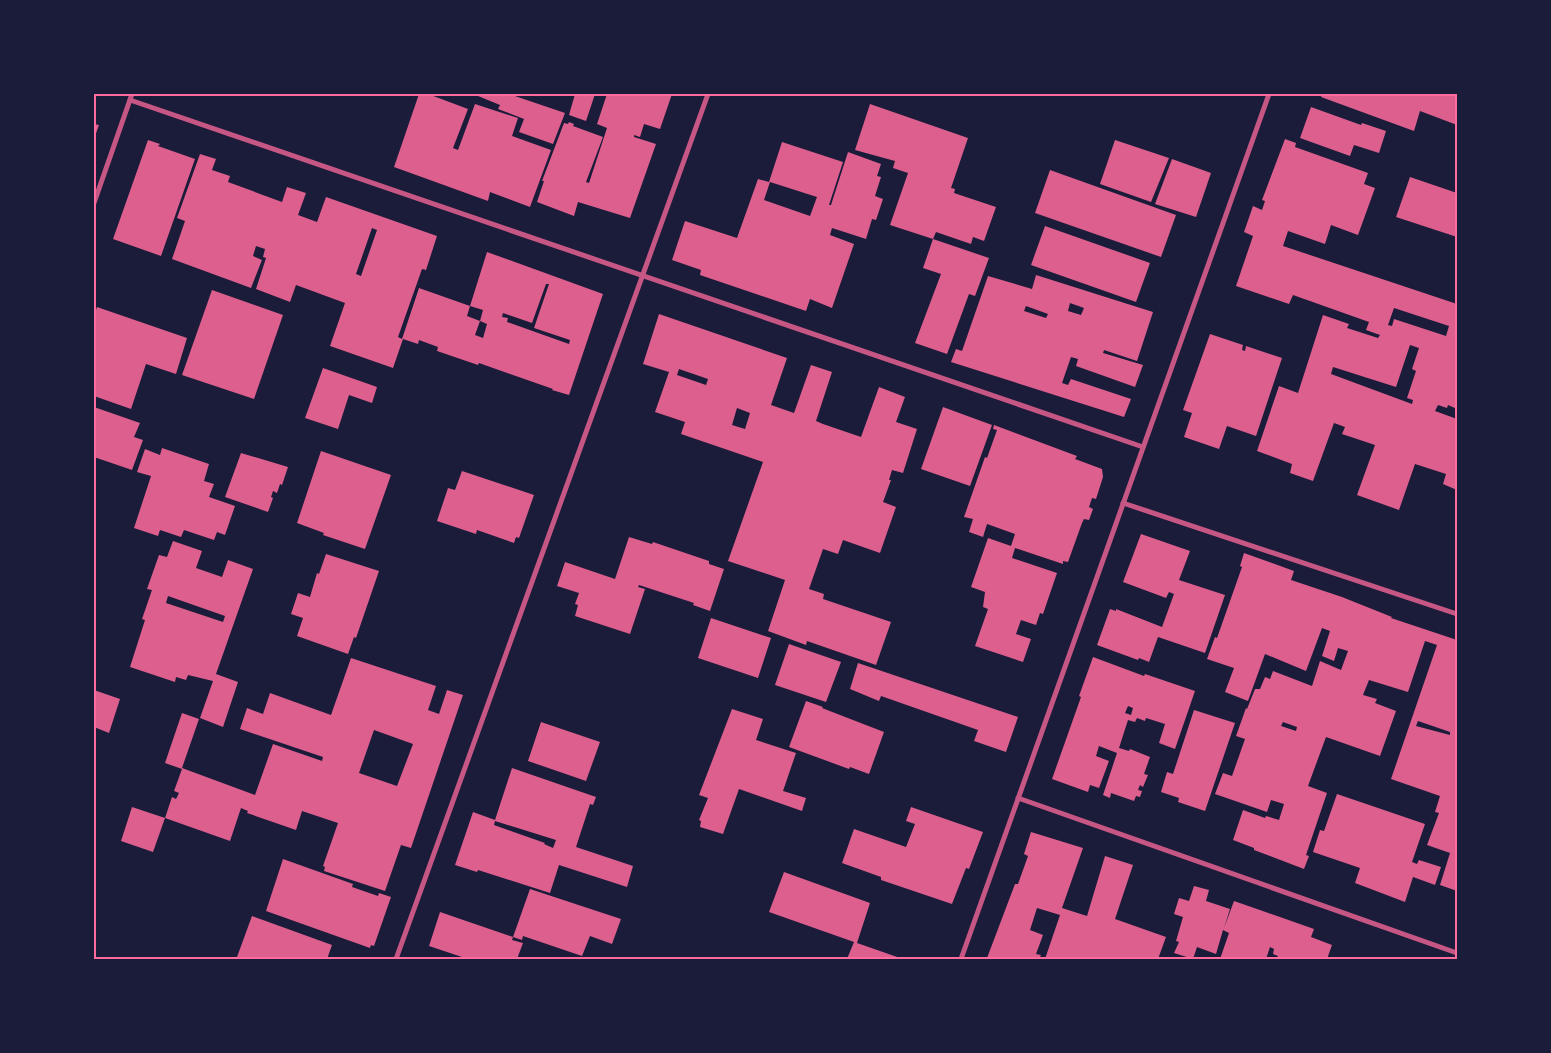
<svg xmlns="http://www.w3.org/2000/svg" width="1551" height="1053" font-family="'Alegreya Sans',sans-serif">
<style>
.building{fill:#dd5f8e;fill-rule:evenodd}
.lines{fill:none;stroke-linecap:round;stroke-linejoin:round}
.minor{stroke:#c65784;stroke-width:5}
.neatline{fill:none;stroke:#ff6b9d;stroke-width:2}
</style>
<rect width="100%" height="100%" fill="#1b1b3a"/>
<!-- building -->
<g class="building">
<polygon points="419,94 428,94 468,109 453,148 458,150 475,104 518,118 512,136 551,150 530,207 490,192 488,201 394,167"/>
<polygon points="479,94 509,94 565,113 553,144 519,132 524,119 498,109 500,105 478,96"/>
<polygon points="575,94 595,94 586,121 569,115"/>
<polygon points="607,94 672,94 660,129 644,124 640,137 634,135 634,137 656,144 630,218 578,202 574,216 537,202 544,181 542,181 564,123 568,124 569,122 574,124 573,126 603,137 586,182 589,183 607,128 597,124"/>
<polygon points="1322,94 1457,94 1457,125 1420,111 1414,131 1321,97"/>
<polygon points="870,104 968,138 951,188 955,189 954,193 996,207 984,241 973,237 971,244 936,232 933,239 890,225 908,173 893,168 895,161 855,150"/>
<polygon points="1311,107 1361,125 1362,123 1386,131 1379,153 1354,145 1350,156 1300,138"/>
<polygon points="94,124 99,125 94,139"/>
<path d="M1285 139 1296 143 1295 147 1368 173 1364 184 1375 188 1358 235 1331 225 1325 244 1288 231 1283 246 1457 304V353L1455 361 1457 362V409L1448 405 1447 408 1438 405 1435 411 1457 419V490L1443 484 1446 474 1415 464 1399 510 1357 495 1375 445 1342 434 1345 427 1334 423 1313 481 1290 473 1292 464 1257 451 1279 386 1298 393 1323 315 1349 324 1347 328 1378 338 1380 335 1366 330 1369 322 1293 295 1289 304 1236 286 1253 236 1244 232 1253 206 1262 210 1265 201 1262 200ZM1394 308 1449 326 1446 336 1394 319 1392 326 1388 325ZM1410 345 1419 348 1412 369 1416 371 1407 398 1413 400 1412 404 1331 374 1333 367 1396 387Z"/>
<polygon points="148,140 160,144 158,146 195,159 161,256 113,239"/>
<polygon points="1115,140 1169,158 1151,202 1100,184"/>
<path d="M782 142 843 162 829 205H831L848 152 881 164 877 176 881 177 875 196 883 199 876 220 872 219 866 239 832 228 830 235 854 244 832 308 810 299 806 311 700 275 701 270 672 260 685 221 737 238 758 179 769 182ZM770 182 817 197 810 216 764 200Z"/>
<path d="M200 154 216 159 212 170 230 176 228 182 282 202 287 187 306 193 298 215 317 222 326 197 437 236 426 270 422 269 398 337 402 339 419 288 470 306 487 252 603 294 569 395 552 390 553 389 479 363 478 365 437 351 438 347 419 340 418 344 403 339 393 368 330 346 345 303 296 285 290 302 256 289 266 258 263 257 265 249 256 246 253 256 262 260 251 288 172 259 185 221 177 218ZM372 228 377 230 361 276 356 274ZM546 284H549L534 328 570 340 569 344 507 322 508 318 502 317 503 313 532 323ZM470 306 483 310 480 321 467 316ZM480 321 487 324 483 338 475 335Z"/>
<polygon points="1172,159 1211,173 1196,217 1155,204"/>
<polygon points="1050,170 1176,215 1161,257 1035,213"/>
<polygon points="1410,177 1457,193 1457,237 1396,217"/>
<polygon points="1045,226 1150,263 1136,302 1031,265"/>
<polygon points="933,239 989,258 975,296 969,294 947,354 915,343 941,274 923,268"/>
<path d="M1036 275 1153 312 1137 361 1104 350 1103 353 1143 365 1135 387 1076 366 1078 359 1071 357 1062 383 1068 385 1071 379 1131 399 1124 417 951 362 956 349 962 351 988 276 1032 289ZM1070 303 1084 308 1081 315 1068 311ZM1026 306 1048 314 1046 318 1024 311Z"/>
<polygon points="212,290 283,315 254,399 182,375"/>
<polygon points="97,307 187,338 176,374 146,364 131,409 94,396 94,316"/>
<path d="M659 314 787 358 771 405 794 413 811 365 832 372 816 421 823 424 861 437 879 387 905 397 896 422 917 429 903 473 892 470 889 480H891L883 502 896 507 880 553 843 540 838 554 823 549 809 589 824 594 823 599 891 622 876 665 807 641 806 645 768 631 785 580 728 561 763 462 681 434 685 422 655 412 669 372 643 364ZM679 369 708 379 706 385 677 375ZM737 408 750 413 745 429 732 425Z"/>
<polygon points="1210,334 1243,345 1242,350 1245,351 1246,346 1282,358 1256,436 1227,426 1219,449 1184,437 1192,413 1183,410"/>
<polygon points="323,368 377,387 372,403 349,395 338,429 305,418"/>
<polygon points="94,407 140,423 134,437 143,440 132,470 94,457"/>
<polygon points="943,407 992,425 970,486 921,469"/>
<polygon points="994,425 1077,456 1075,459 1102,469 1103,477 1096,499 1092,498 1089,507 1093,509 1089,520 1084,519 1082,523 1068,562 1063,561 1063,564 1015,548 1012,558 1057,573 1043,614 1040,613 1036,625 1021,620 1016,634 1031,639 1023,662 975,646 988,609 983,607 985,592 971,587 988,538 1011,546 1015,534 987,524 983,537 969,532 973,519 964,517 985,457 987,458 997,430 993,429"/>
<polygon points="162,448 209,464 204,481 214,484 209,497 235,506 225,535 217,532 214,540 184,530 181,537 160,530 158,536 134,528 151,476 137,472 145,449 160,455"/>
<polygon points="321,451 391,475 365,549 323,535 324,533 297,523"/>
<polygon points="241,453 288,467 282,485 280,484 277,493 273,491 271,497 273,498 268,512 225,497"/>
<polygon points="462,471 534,495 519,538 516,537 514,543 477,530 476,534 437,521 448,488 455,490"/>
<polygon points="1141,534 1190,551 1179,580 1225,595 1205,653 1158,637 1149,662 1139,658 1138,660 1097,645 1110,609 1116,611 1116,609 1162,627 1174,594 1169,592 1166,598 1123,582"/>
<polygon points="629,537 652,544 653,542 709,561 709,564 724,569 710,611 693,605 694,603 639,585 638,587 645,589 630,634 575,616 578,605 575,604 579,593 557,586 565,562 615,579"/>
<path d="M173 541 202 551 196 568 222 577 228 560 253 569 216 674 238 682 223 727 200 718 213 681 188 675 186 680 176 677 175 682 130 667 145 620 142 619 152 590 147 589 159 555 167 557ZM168 596 225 616 223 622 166 603Z"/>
<path d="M1244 553 1294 571 1291 580 1342 597 1392 617 1391 618 1457 640V891L1440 885 1450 853 1427 845 1439 813 1435 812 1440 796 1391 779 1437 645 1425 641 1408 692 1369 680 1363 695 1377 699 1375 703 1396 711 1380 756 1326 737 1308 786 1327 793 1306 855 1309 856 1304 869 1254 850V848L1233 840 1243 810 1265 818 1266 816 1279 820 1284 804 1271 800 1267 812 1215 794 1223 773 1232 776 1245 739 1236 736 1246 708 1247 709 1255 689H1260L1265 677 1270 679 1273 671 1312 686 1320 661 1341 670 1348 651 1338 648 1334 661 1322 656 1330 631 1322 628 1306 671 1265 654 1248 701 1225 692 1234 668 1207 659 1215 637 1217 638 1242 567 1240 566ZM1418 721 1450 732V735L1416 726ZM1283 722 1297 727 1296 731 1281 726Z"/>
<polygon points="326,554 379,571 356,638 354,637 348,654 297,636 303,618 291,614 298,593 310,597 317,573 319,574"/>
<polygon points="711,618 771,638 758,678 698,658"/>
<polygon points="789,644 841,662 826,702 775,685"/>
<path d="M1093 657 1144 676 1145 674 1195 691 1175 749 1159 743 1165 724 1146 718 1145 721 1137 718 1135 722 1128 720 1119 748 1129 751 1130 749 1150 757 1144 774 1148 775 1143 787 1140 785 1138 790 1142 791 1140 797 1136 796 1134 801 1111 793 1110 798 1103 795 1117 753 1099 746 1096 756 1109 761 1099 788 1090 785 1088 792 1052 779 1081 697 1079 696ZM1128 706 1133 708 1131 715 1125 713Z"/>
<path d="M351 658 436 686 428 710 439 714 447 690 463 695 411 848 401 845 385 891 324 871 325 867 323 866 338 823 302 811 296 830 247 813 248 811 241 808 230 841 165 818 172 797 176 799 179 793 174 791 182 769 165 763 182 713 199 719 182 768 255 795 273 744 322 761 323 757 240 729 247 708 263 714 270 693 331 715ZM374 730 413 744 397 786 359 773Z"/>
<polygon points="858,663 1018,717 1006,752 974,741 978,730 881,696 879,701 850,689"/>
<polygon points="94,690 120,699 109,733 94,727"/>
<polygon points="806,701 823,707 822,708 884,732 869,774 850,767 849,769 789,747"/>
<polygon points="732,709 763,719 756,740 796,753 783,791 806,798 802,811 739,789 723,834 700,827 701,821 699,820 708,798 699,795"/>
<polygon points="1194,710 1235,723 1205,811 1178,802 1179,798 1161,792 1167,772 1173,774"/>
<polygon points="541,722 600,742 586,781 528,761"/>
<path d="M512 768 596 797 593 805 590 804 576 847 633 866 627 887 559 865 550 893 478 870 477 872 455 865 473 812 495 820ZM495 821 556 840 553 848 544 844 545 843 494 825Z"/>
<polygon points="1337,794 1425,824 1412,862 1417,864 1419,860 1441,867 1435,885 1413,877 1405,902 1355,883 1360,868 1313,852 1320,830 1324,831"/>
<polygon points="132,807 165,818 153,852 121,841"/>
<polygon points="911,807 983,832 969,869 966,868 952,904 881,880 881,877 842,863 854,829 906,847 915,824 906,821"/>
<polygon points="1031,832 1083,848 1062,908 1087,916 1105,856 1133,865 1115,919 1166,937 1158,959 1102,959 1095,957 1094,959 1045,959 1060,915 1037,908 1030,930 1043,935 1036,954 1041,955 1039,959 987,958 1015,884 1018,884 1028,856 1024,854"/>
<polygon points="283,859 353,884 352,887 378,896 379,893 391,897 374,946 371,945 370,948 266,911"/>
<polygon points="784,872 870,903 857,943 903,959 847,959 854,942 769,912"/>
<polygon points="1194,886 1209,890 1206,901 1230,909 1224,928 1234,901 1314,929 1311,937 1332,945 1327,959 1276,959 1278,956 1273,954 1274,949 1270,947 1266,959 1220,959 1229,933 1223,930 1216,954 1197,947 1193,959 1174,953 1179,942 1176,941 1183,917 1174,914 1179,898 1189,901"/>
<polygon points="530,889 621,919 612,944 590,936 582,956 523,936 522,940 513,937"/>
<polygon points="440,912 513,937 512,940 523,943 517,959 468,959 429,946"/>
<polygon points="252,916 332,945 327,959 241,959 237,957"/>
</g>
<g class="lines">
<!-- minor -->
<g class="minor">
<polyline points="130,100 1143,447"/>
<polyline points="94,203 132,94"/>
<polyline points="1123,503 1457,614"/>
<polyline points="1018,798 1457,953"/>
<polyline points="396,959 708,94"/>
<polyline points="961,959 1269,94"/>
</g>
</g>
<!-- border -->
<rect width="1551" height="1053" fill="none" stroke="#1b1b3a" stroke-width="190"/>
<rect x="95" y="95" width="1361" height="863" class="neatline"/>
</svg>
